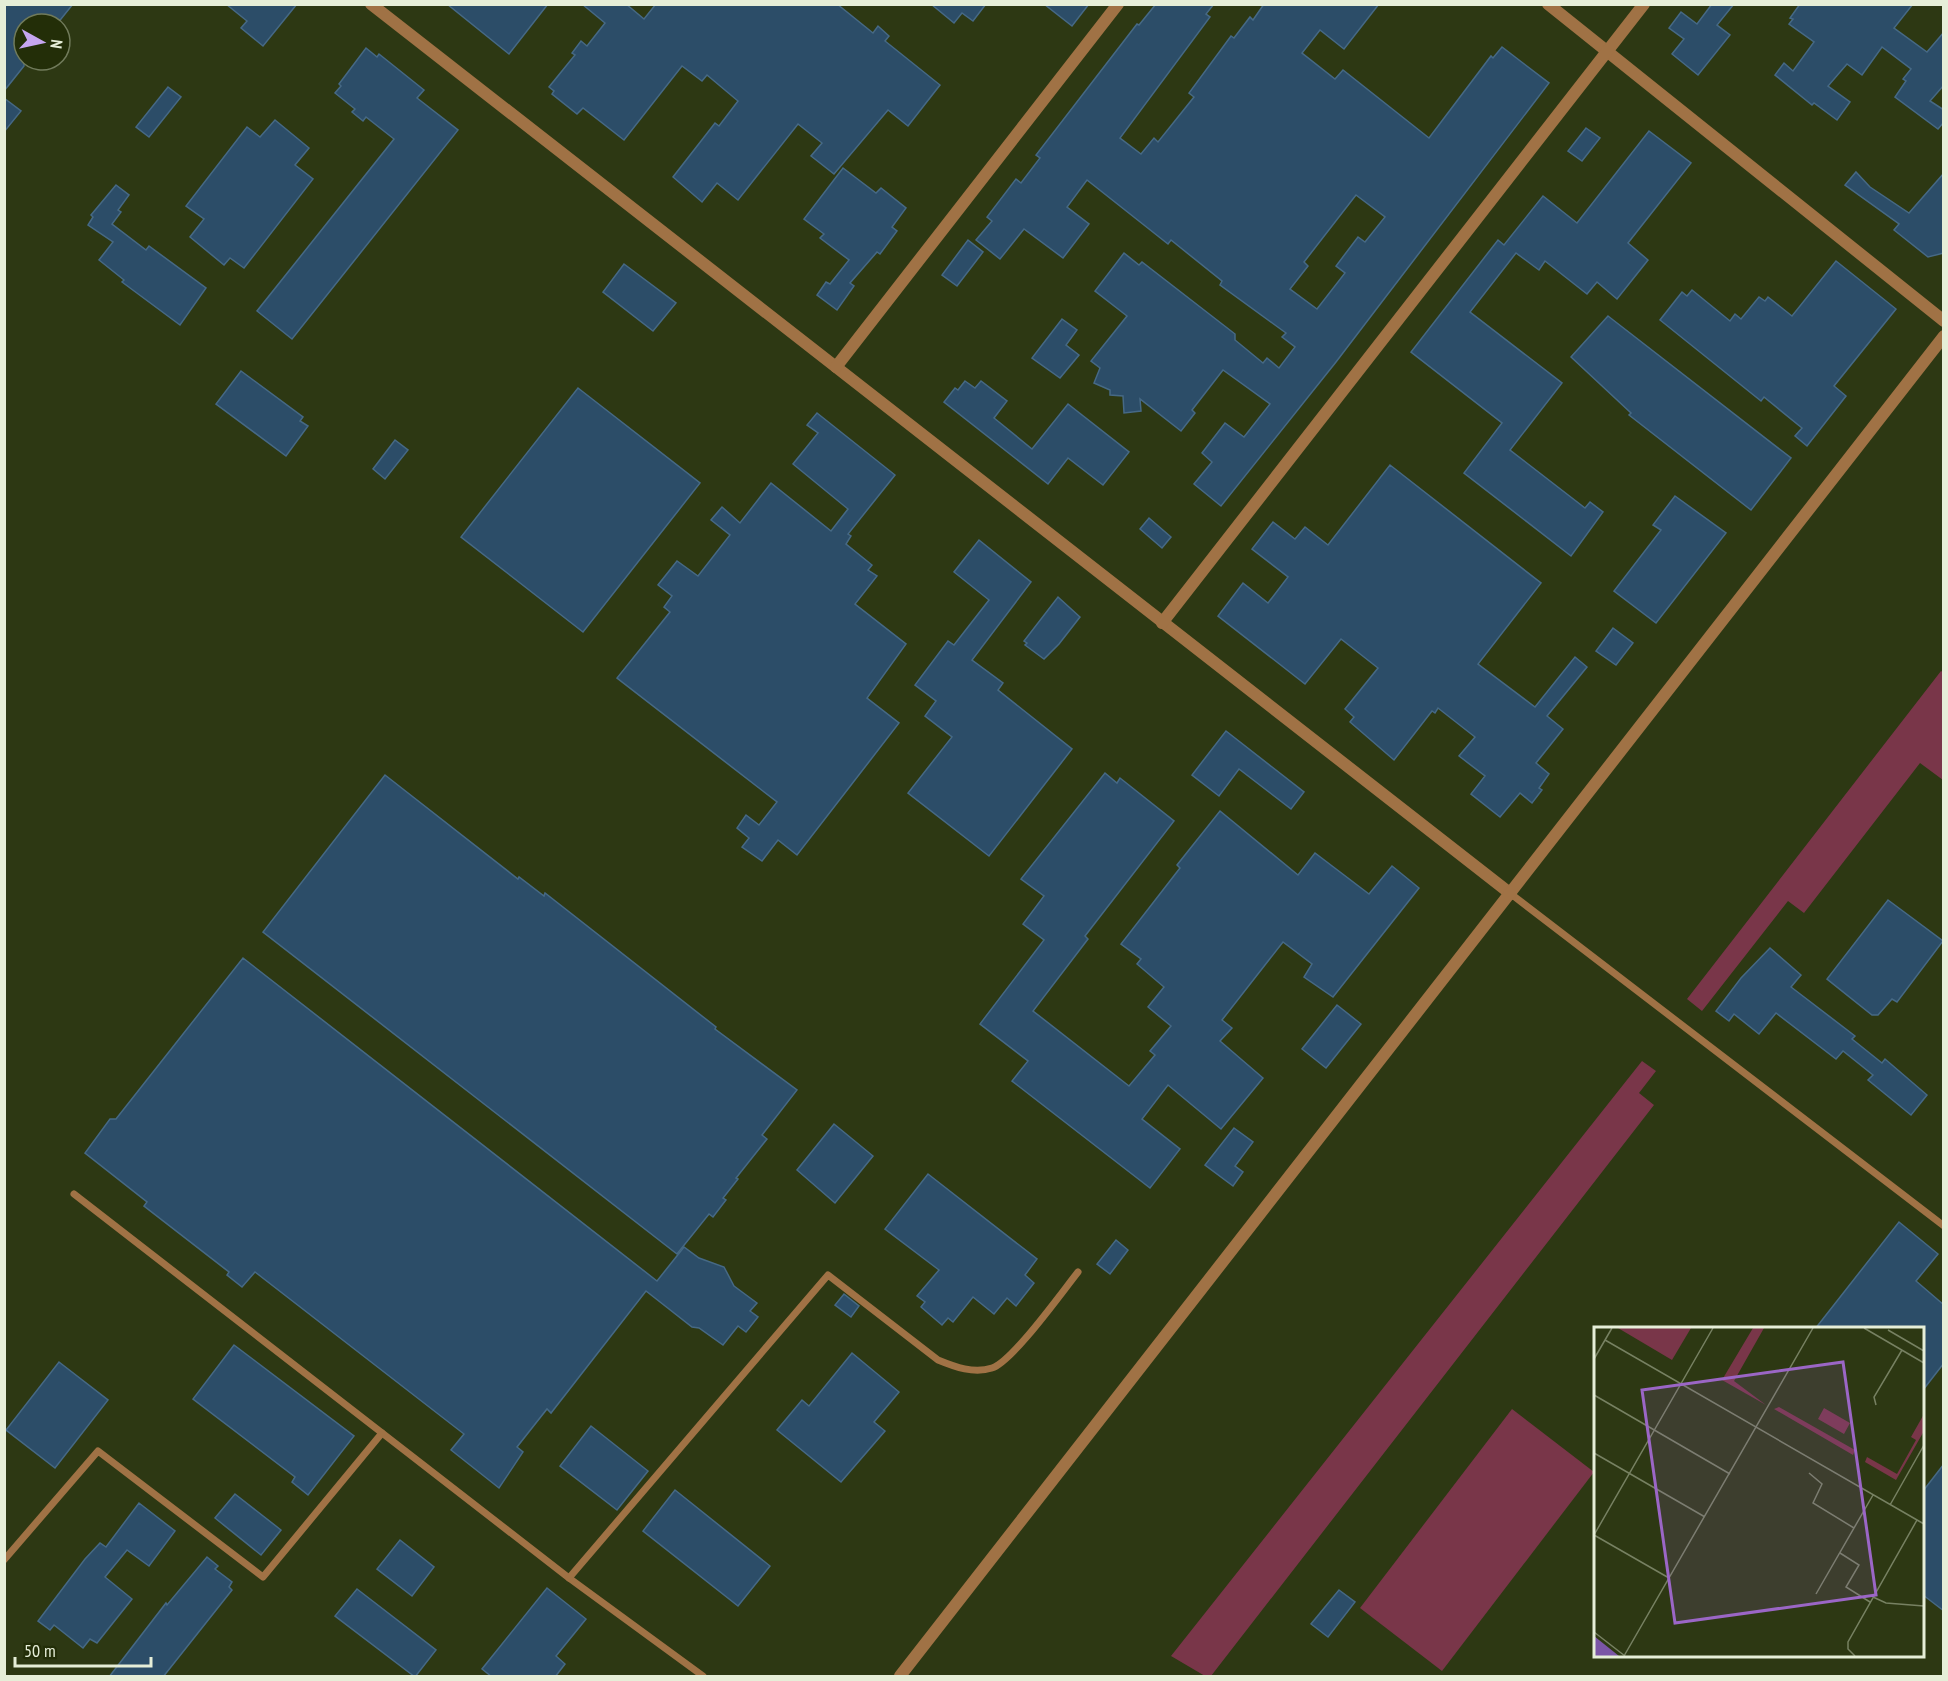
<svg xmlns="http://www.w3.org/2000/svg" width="1948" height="1681" font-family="'PT Sans Narrow',sans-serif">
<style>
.green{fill:#793649}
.building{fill:#2c4d68;stroke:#466985;stroke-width:1.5;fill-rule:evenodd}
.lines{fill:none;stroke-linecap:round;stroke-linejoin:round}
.service{stroke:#a07245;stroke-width:7}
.tertiary{stroke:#a07245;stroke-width:12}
.inset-road{fill:none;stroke:#778162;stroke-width:1.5}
.view{fill:#9b66c6;fill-opacity:0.15;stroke:#9b66c6;stroke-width:3}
.inset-edge{fill:none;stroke:#e6eed8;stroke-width:3}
</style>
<rect width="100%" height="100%" fill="#2d3813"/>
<!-- green -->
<g class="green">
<polygon points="1941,671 1944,673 1943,780 1920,763 1804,913 1788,901 1702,1011 1687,999"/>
<polygon points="1642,1061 1656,1071 1639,1093 1654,1105 1211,1676 1205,1676 1171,1656"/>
<polygon points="1512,1409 1594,1472 1442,1671 1360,1608"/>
</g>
<!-- building -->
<g class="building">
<polygon points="4,4 73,4 57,24 24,24 24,66 4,91"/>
<polygon points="226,4 297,4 263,46 241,28 247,21"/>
<polygon points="447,4 548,4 509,54"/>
<polygon points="582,4 626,4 644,19 656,4 837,4 873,33 878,26 889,36 885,41 940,85 908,126 888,110 834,174 811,156 822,143 798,124 738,200 717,183 702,202 673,177 715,123 719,126 738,101 707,75 702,81 682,66 624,140 583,108 577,114 552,94 554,91 549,87 575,55 572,53 581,41 587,46 605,23"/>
<polygon points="931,4 986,4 973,21 962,13 954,23"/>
<polygon points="1044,4 1089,4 1072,26"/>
<path d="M1156 4H1214L1206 14 1210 17 1120 138 1141 154 1154 138 1158 142 1194 97 1189 93 1231 36 1234 38 1250 17 1253 20 1264 4H1379L1344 49 1320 30 1302 53 1335 79 1343 70 1429 138 1491 56 1493 58 1502 47 1549 83 1336 362 1221 506 1194 484 1212 462 1202 453 1225 423 1244 437 1270 404 1223 370 1192 410 1195 413 1181 431 1140 399 1141 411 1124 413 1123 396 1110 395V390L1094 383 1100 368 1091 361 1127 316 1095 291 1124 253 1139 265 1142 262 1235 334V340L1263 363 1267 358 1279 368 1295 347 1282 337 1286 333 1220 285 1222 281 1171 240 1168 244 1087 180 1067 207 1089 224 1063 258 1024 229 1000 259 976 240 992 221 987 217 1016 179 1021 183 1040 158 1036 155 1137 24 1139 25ZM1356 195 1385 217 1365 242 1358 237 1336 266 1345 273 1317 309 1290 289 1308 266 1304 262Z"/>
<polygon points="1712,4 1734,4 1717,25 1730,35 1698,75 1672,54 1684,39 1669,28 1681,12 1697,24"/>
<polygon points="1800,4 1913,4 1894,28 1927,52 1944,32 1944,85 1930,101 1944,110 1944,122 1938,129 1895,97 1906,81 1903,79 1911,69 1882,47 1862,75 1847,64 1828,86 1850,102 1837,120 1814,103 1812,105 1775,75 1784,63 1793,71 1814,42 1789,24 1793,19 1790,18"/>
<polygon points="366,48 377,57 379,54 424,90 417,98 458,130 292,339 257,311 394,139 366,117 363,121 352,112 355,109 335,93 341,86 339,84"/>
<polygon points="168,87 181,97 149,137 136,127"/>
<polygon points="4,98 21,111 4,132"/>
<polygon points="275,120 309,148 295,165 313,179 244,268 230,258 224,265 190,237 204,219 186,206 247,127 260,137"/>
<polygon points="1586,128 1600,138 1582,161 1568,151"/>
<polygon points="1649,131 1691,163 1628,243 1648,260 1617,299 1597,282 1587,294 1545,261 1539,270 1516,253 1470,312 1562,383 1510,450 1585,508 1590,502 1603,512 1571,556 1464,473 1502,423 1411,352 1498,240 1504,245 1543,196 1577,223"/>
<polygon points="843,168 876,193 881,188 906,208 892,227 897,231 880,254 877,252 850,283 854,286 837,310 817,295 826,282 830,284 849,260 820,238 824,234 804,219"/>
<polygon points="1856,172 1870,187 1909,213 1944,173 1944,253 1928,257 1894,230 1899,224 1845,185"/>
<polygon points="116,185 129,195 118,210 121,212 112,224 146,250 149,246 206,288 180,325 122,282 124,280 99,260 113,242 88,225 93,217 91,215"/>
<polygon points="968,240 983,252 957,286 942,275"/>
<polygon points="1836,261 1896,309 1834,386 1846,396 1807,446 1795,436 1802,428 1764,397 1761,401 1660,320 1682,292 1687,296 1692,290 1730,321 1735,314 1741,319 1759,297 1765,301 1768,297 1792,316"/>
<polygon points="624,264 676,303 653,331 603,292"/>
<polygon points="1608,316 1791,458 1751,510 1629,415 1631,413 1571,357"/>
<polygon points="1062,319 1077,330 1066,345 1079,355 1060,378 1032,358"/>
<polygon points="241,371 303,417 300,421 308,426 286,456 216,404"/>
<polygon points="965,381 975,388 981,381 1007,401 994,418 1032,449 1068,404 1129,452 1103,485 1068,458 1048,484 944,402 955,388 958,390"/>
<polygon points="578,388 700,483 583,632 461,537"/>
<polygon points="817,413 895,475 848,534 851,536 846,544 872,565 868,570 877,576 855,604 906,644 867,698 899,723 797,855 778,840 762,861 742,847 749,838 737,828 746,815 759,825 777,802 617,678 670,612 664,607 672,596 658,585 677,561 698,576 730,535 711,520 722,507 740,523 771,483 831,531 848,509 793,464 818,433 807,425"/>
<polygon points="395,440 408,450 385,479 373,469"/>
<polygon points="1390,465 1541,583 1478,664 1535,707 1575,657 1587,667 1547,716 1563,729 1536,763 1549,774 1539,788 1542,790 1532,803 1520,793 1500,817 1471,794 1485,776 1459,756 1475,737 1438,708 1435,713 1432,711 1394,760 1350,722 1354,717 1345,709 1378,668 1341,639 1305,684 1218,616 1243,583 1268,603 1288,577 1252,549 1273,522 1295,539 1305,527 1328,545"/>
<polygon points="1675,496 1726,533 1656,623 1614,591 1661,530 1653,525"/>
<polygon points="1149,518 1171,537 1162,548 1140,529"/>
<polygon points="979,540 1031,582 972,660 1003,683 998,690 1072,749 989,856 908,793 952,737 925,716 936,701 915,685 948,641 954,645 989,600 954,572"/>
<polygon points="1058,597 1080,617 1059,644 1044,659 1025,645 1027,643 1024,641"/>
<polygon points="1613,628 1633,643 1616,665 1596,651"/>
<polygon points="1226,731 1304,792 1291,809 1239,769 1219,796 1192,775"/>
<polygon points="1105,773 1117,783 1120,778 1174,821 1085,936 1088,939 1033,1011 1129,1086 1155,1055 1150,1051 1171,1026 1148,1007 1164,987 1137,964 1141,959 1121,944 1180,868 1177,865 1220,811 1298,875 1315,853 1369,894 1392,866 1419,888 1333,997 1304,977 1312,964 1283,942 1222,1020 1232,1028 1220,1041 1263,1078 1221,1129 1168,1085 1142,1119 1180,1149 1150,1188 1012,1081 1028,1061 980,1024 1044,940 1023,924 1044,896 1021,879"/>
<polygon points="385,775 518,879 519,877 544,896 545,893 716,1027 715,1029 797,1090 762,1135 767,1139 736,1178 738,1179 723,1198 726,1200 713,1217 709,1214 677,1254 263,932"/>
<polygon points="1888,900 1943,941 1897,1002 1892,999 1878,1015 1872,1015 1827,979"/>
<polygon points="1770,948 1801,975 1791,987 1855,1036 1852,1039 1882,1063 1885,1059 1927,1095 1911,1115 1868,1080 1873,1075 1843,1051 1836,1059 1776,1013 1759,1034 1734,1014 1729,1021 1716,1011 1741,978"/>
<polygon points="243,958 657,1281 684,1247 699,1258 724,1267 734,1286 757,1303 750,1311 758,1317 746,1332 738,1326 723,1345 699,1328 692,1327 646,1291 551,1413 547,1409 517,1447 523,1452 499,1488 451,1450 464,1434 255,1272 242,1287 227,1275 229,1272 144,1206 147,1202 85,1153 110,1119 116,1119"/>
<polygon points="1337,1005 1361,1024 1326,1068 1302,1049"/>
<polygon points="834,1124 873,1156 835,1203 797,1170"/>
<polygon points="1234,1128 1253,1142 1235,1166 1243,1172 1233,1186 1205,1165"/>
<polygon points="928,1174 1037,1259 1025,1275 1034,1283 1016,1306 1007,1298 994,1314 973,1297 953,1322 948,1318 942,1325 921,1307 925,1302 917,1296 939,1270 885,1229"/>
<polygon points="1899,1222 1938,1254 1916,1281 1944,1305 1944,1363 1923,1390 1923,1329 1815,1329"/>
<polygon points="1116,1240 1128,1250 1110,1274 1097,1264"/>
<polygon points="844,1294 859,1306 851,1317 835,1305"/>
<polygon points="234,1345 354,1436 308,1495 292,1482 295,1477 193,1399"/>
<polygon points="852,1353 899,1392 874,1422 885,1431 841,1482 777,1430 802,1400 809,1406"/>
<polygon points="59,1362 108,1400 55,1468 6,1430"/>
<polygon points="591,1426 648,1471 617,1510 560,1466"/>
<polygon points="1944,1464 1944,1611 1923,1595 1923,1491"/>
<polygon points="675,1490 770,1566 738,1606 643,1531"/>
<polygon points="235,1494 281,1530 261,1555 215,1518"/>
<polygon points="139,1503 175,1531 149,1566 127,1550 105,1577 132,1599 97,1643 90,1639 83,1648 54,1625 50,1630 38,1621 85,1559 100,1543 106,1547"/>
<polygon points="400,1540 434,1567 412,1596 377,1569"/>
<polygon points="207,1557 218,1566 215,1569 232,1582 229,1587 232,1590 163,1677 109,1677 166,1603 167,1605"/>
<polygon points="547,1588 586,1619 556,1656 565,1664 555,1677 492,1677 482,1669"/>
<polygon points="357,1589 436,1650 415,1677 335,1616"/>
<polygon points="1339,1590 1355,1602 1328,1637 1311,1624"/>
</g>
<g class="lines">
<!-- service -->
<g class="service">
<polyline points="1511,894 1944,1226"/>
<polyline points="74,1194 569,1578 703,1676"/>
<polyline points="4,1560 98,1451 263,1577 382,1433"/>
<path d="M569 1578 828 1275 938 1360C955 1367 974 1374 992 1368 1012 1362 1062 1292 1078 1272"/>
</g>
<!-- tertiary -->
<g class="tertiary">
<polyline points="371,4 1511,894"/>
<polyline points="1548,4 1944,321"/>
<polyline points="836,367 1118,4"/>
<polyline points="1162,623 1644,4"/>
<polyline points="900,1676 1944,336"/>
</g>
</g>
<!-- overview -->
<g transform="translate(1594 1327)">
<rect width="330" height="330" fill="#2d3813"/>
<path d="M24 1H97L78 33ZM159 1H170L140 54 172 78 128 53ZM185 80 261 123 259 128 180 82ZM230 81 256 96 250 107 224 92ZM330 87V104L302 153 271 135 273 130 303 147 322 113 317 110Z" fill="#793649"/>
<path d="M0 309 25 329H0Z" fill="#7b56a6"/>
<path class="inset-road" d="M270 1 330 36M294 3 330 24M11 13 330 197M0 32 18 1M0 68 136 147M282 78 280 70 308 23M0 126 111 190M215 146 228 157 219 176 260 201M296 178 330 118M0 208 119 1M0 208 75 251M246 226 265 238 252 260 276 275M222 267 279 168M279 270 292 276 330 279M0 305 31 329M30 329 219 1M261 329 254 322V315L323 193"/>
<path class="view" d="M249 35 282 268 81 296 48 63Z"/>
<rect width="330" height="330" class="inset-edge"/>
</g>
<!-- border -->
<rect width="1948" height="1681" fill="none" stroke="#e6eed8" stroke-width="12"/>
<!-- north arrow -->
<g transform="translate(42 42) rotate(98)"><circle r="28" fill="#232e08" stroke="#717b5b" stroke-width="1.5"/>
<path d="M0-4.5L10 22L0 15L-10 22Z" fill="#c6a6f0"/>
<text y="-9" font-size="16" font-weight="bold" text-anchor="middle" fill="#e6eed8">N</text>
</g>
<!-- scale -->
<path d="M15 1657v9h136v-9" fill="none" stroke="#e6eed8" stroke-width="3"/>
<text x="24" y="1657" font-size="18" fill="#e6eed8" stroke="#232e08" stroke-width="4.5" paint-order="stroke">50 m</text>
</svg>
